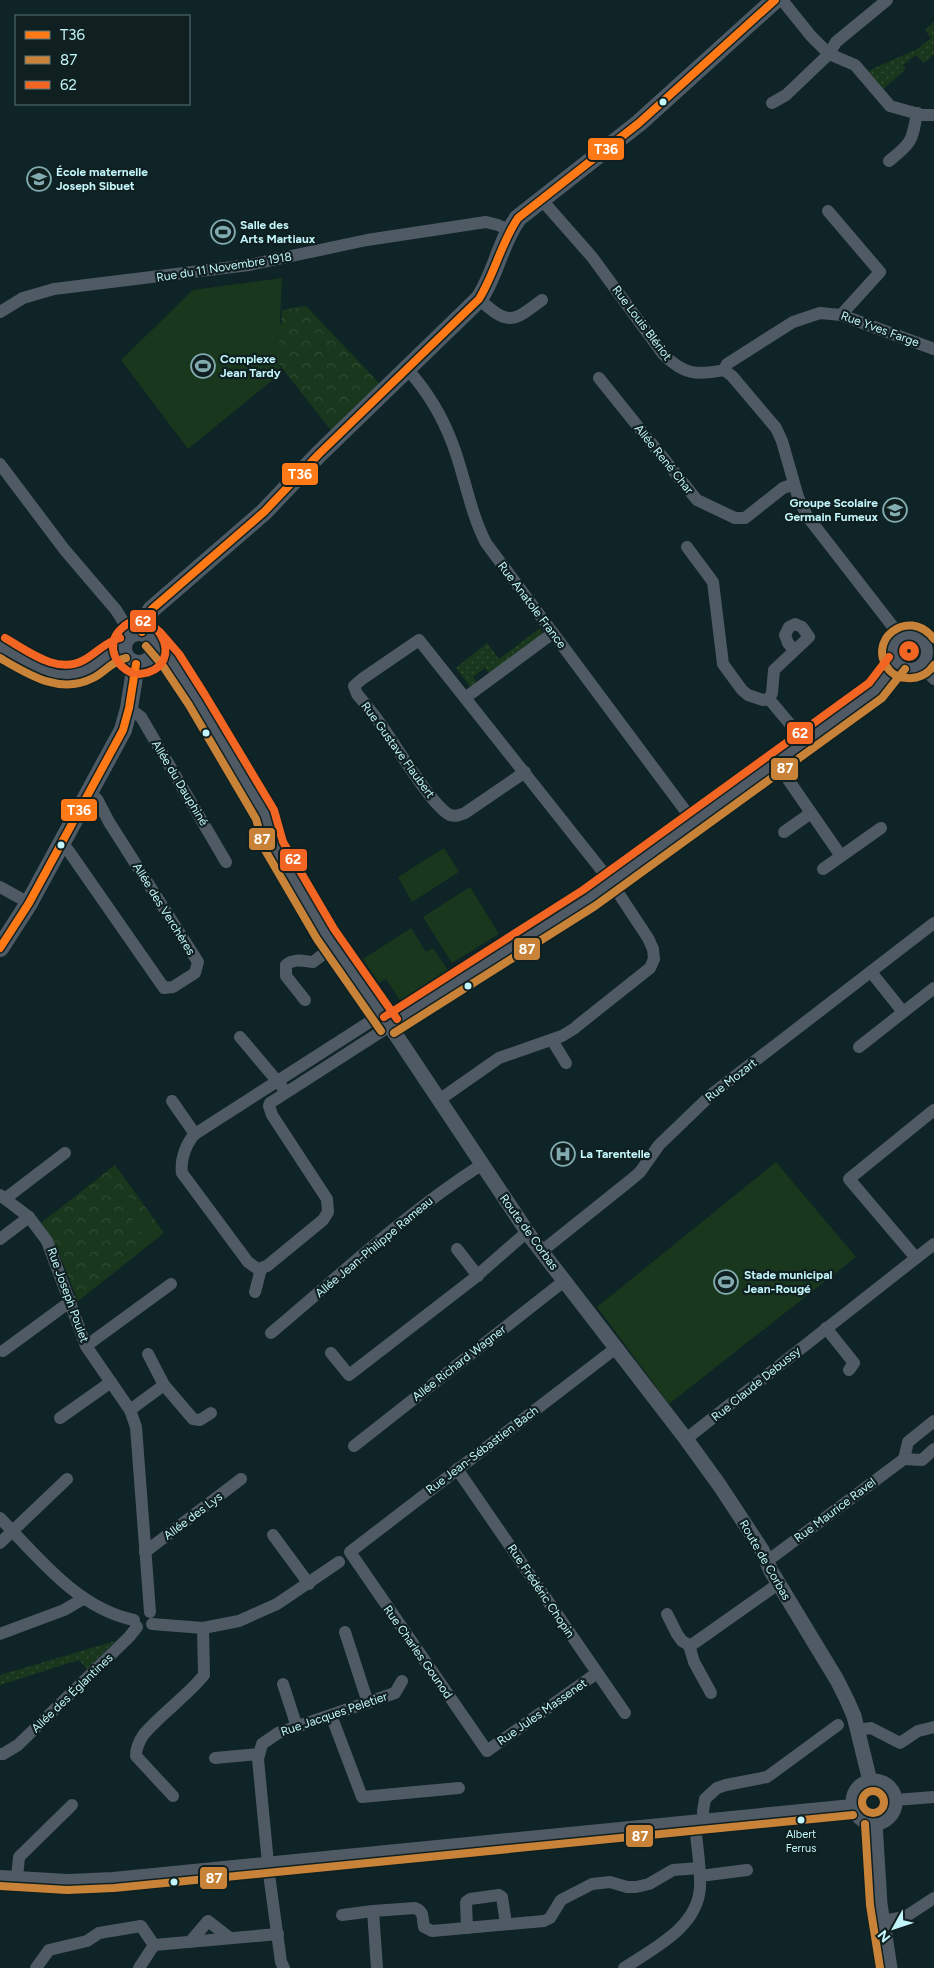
<svg xmlns="http://www.w3.org/2000/svg" width="934" height="1968" font-family="Figtree,sans-serif">
<style>
.grass{fill:url(#grass-dots)}
.park{fill:url(#park-crowns)}
.pitch{fill:#19371c}
.lines{fill:none;stroke-linecap:round;stroke-linejoin:round}
.minor{stroke:#4f5a64;stroke-width:12}
.tertiary{stroke:#4f5a64;stroke-width:15}
.secondary{stroke:#4e5b67;stroke-width:18}
.bus-1-casing{stroke:#102021;stroke-width:11}
.bus-2-casing{stroke:#102021;stroke-width:11}
.bus-3-casing{stroke:#102021;stroke-width:11}
.bus-1{stroke:#ff7917;stroke-width:8}
.bus-2{stroke:#c98338;stroke-width:8}
.bus-3{stroke:#f26522;stroke-width:8}
.bus-dot{fill:#c2f6fb;stroke:#102021;stroke-width:2}
.labels{text-anchor:middle;dominant-baseline:central;stroke-width:4.5;stroke-linejoin:round;paint-order:stroke}
.bus-label{font-size:11px;fill:#c2f6fb;stroke:#102021}
.poi-label{font-size:12px;font-weight:bold;fill:#c2f6fb;stroke:#102021;text-anchor:start}
.street-label{font-size:12px;fill:#c2f6fb;stroke:#102021}
.line-badge{stroke:#102021;stroke-width:2}
.badge-label{font-size:14px;text-anchor:middle;font-weight:bold;fill:#fff}
</style>
<defs>
<pattern id="grass-dots" width="8" height="8" patternUnits="userSpaceOnUse" patternTransform="scale(1.25)"><rect width="8" height="8" fill="#19371c"/><path d="M2 2h.1M6 6h.1" fill="none" stroke="#2e4b33" stroke-width="1.8" stroke-linecap="round"/></pattern>
<pattern id="park-crowns" width="20" height="18" patternUnits="userSpaceOnUse" patternTransform="scale(1.25)"><rect width="20" height="18" fill="#19371c"/><path d="M2 6a3 3 0 1 1 6 0M12 15a3 3 0 1 1 6 0" fill="none" stroke="#2e4b33"/></pattern>
</defs>
<rect width="100%" height="100%" fill="#0e2426"/>
<!-- grass -->
<g class="grass">
<polygon points="934,22 934,54 924,63 916,55 903,65 906,69 883,89 868,71 917,49 931,38 925,30"/>
<polygon points="540,628 542,632 539,639 490,675 485,668 473,677 478,684 471,688 456,668 487,643 499,659"/>
<polygon points="115,1641 87,1669 79,1660 0,1685 0,1675"/>
</g>
<!-- park -->
<g class="park">
<polygon points="306,306 383,387 333,433 257,336 281,324 282,310"/>
<polygon points="115,1165 164,1233 78,1301 56,1246 41,1223"/>
</g>
<!-- pitch -->
<g class="pitch">
<polygon points="282,278 278,363 281,370 280,374 188,449 121,360 193,290"/>
<polygon points="444,848 459,872 412,902 398,877"/>
<polygon points="470,887 499,934 452,963 423,917"/>
<polygon points="411,928 426,952 433,948 449,972 401,1002 386,979 379,983 363,959"/>
<polygon points="776,1162 856,1257 669,1404 597,1307"/>
<polygon points="129,1197 153,1232 145,1238 121,1202"/>
</g>
<g class="lines">
<!-- minor -->
<g class="minor">
<polyline points="782,0 811,36 829,54 855,65 890,106 922,115 934,115"/>
<polyline points="772,103 786,95 829,54 836,42 887,0"/>
<path d="M889 161C912 143 912 141 917 113"/>
<path d="M541 199 592 257 663 354C683 374 696 376 724 370L732 376 776 428 782 441 798 497 807 516 901 637"/>
<polyline points="828,211 880,272 841,315"/>
<path d="M479 299C508 326 513 322 542 300"/>
<polyline points="0,312 23,298 54,289 249,265 367,240 486,222 498,225 508,230"/>
<path d="M408 370C427 391 443 418 453 445 465 477 470 512 486 543L693 821"/>
<polyline points="724,370 727,364 793,322 820,313 841,315 934,349"/>
<polyline points="599,378 697,500 735,518 745,518 783,488 794,484"/>
<polyline points="0,464 64,549 116,610 131,634"/>
<polyline points="687,547 713,582 723,664 742,690 748,695 763,700 769,699 772,693 774,670 809,637 802,627 795,624 789,627 785,635 788,643 794,650"/>
<circle cx="910" cy="652" r="17"/>
<path d="M0 647C27 661 60 688 90 668 102 660 108 651 123 648"/>
<polyline points="921,665 934,679"/>
<polyline points="465,698 553,633"/>
<polyline points="769,699 805,742"/>
<polyline points="129,708 141,717 226,862"/>
<polyline points="776,762 841,856"/>
<path d="M525 772 465 813C460 815 456 817 450 815 434 808 399 751 388 735 379 721 368 707 357 694L354 686 362 679 419 640 611 882 648 938 653 949 654 959 650 968 577 1026"/>
<polyline points="784,832 811,813"/>
<polyline points="61,843 68,850 164,988 173,987 195,973 198,962 109,822 97,799 89,793"/>
<polyline points="823,869 881,828"/>
<polyline points="0,887 29,903"/>
<polyline points="871,972 903,1012"/>
<path d="M305 1000 286 976V965C294 958 303 961 313 962L334 946"/>
<path d="M382 1014 195 1134C186 1143 180 1160 182 1173L248 1262 258 1269 267 1266 323 1220 328 1212 327 1199 272 1115 269 1106 270 1103 589 898 693 821 876 690 897 663"/>
<polyline points="240,1037 283,1088"/>
<polyline points="552,1040 566,1063"/>
<polyline points="859,1047 934,988"/>
<polyline points="439,1100 499,1058 562,1036 575,1028"/>
<polyline points="172,1101 195,1134"/>
<polyline points="0,1195 29,1217 47,1241 86,1346 130,1410 136,1427 150,1612"/>
<polyline points="6,1198 65,1153"/>
<polyline points="0,1239 29,1217"/>
<polyline points="457,1249 478,1276"/>
<polyline points="542,1251 632,1179 640,1172 659,1145 712,1094 934,923"/>
<polyline points="916,1258 849,1179 934,1110"/>
<polyline points="255,1292 261,1269"/>
<polyline points="826,1328 854,1363 849,1370"/>
<path d="M271 1333C339 1276 406 1213 481 1165"/>
<polyline points="86,1346 171,1284"/>
<polyline points="3,1351 71,1301"/>
<polyline points="331,1353 349,1375 472,1280 527,1232"/>
<polyline points="148,1354 164,1385 193,1419 200,1420 211,1413"/>
<polyline points="130,1410 164,1385"/>
<polyline points="60,1418 111,1382"/>
<polyline points="686,1439 934,1244"/>
<polyline points="354,1446 564,1281"/>
<polyline points="904,1459 908,1442 934,1421"/>
<polyline points="457,1469 625,1713"/>
<path d="M0 1518C38 1557 78 1609 134 1620"/>
<polyline points="273,1535 309,1584"/>
<polyline points="0,1543 67,1479"/>
<polyline points="145,1552 241,1479"/>
<polyline points="766,1561 774,1556 904,1459 922,1460 934,1449"/>
<polyline points="667,1614 677,1634 682,1641 689,1645 693,1644 778,1584"/>
<polyline points="152,1624 203,1628 239,1621 277,1604 339,1562"/>
<polyline points="345,1632 368,1703"/>
<polyline points="0,1634 64,1610 83,1599"/>
<polyline points="689,1645 694,1662 711,1693"/>
<polyline points="597,1673 487,1751 350,1552 616,1348"/>
<polyline points="283,1684 297,1727"/>
<polyline points="331,1715 362,1797 459,1788"/>
<polyline points="857,1730 871,1728 900,1743 918,1731 934,1727"/>
<polyline points="0,1754 3,1754 18,1745 129,1637 137,1627"/>
<polyline points="215,1758 259,1754"/>
<path d="M173 1796 136 1756C136 1748 139 1741 144 1734 162 1713 186 1697 204 1675L203 1628"/>
<polyline points="895,1800 934,1797"/>
<polyline points="704,1820 703,1811 705,1799 717,1788 726,1785 767,1777 838,1725"/>
<polyline points="0,1876 68,1880 113,1878 852,1805"/>
<polyline points="700,1876 747,1870"/>
<polyline points="17,1878 19,1857 72,1805"/>
<polyline points="342,1915 373,1911"/>
<polyline points="882,1921 905,1917 934,1898"/>
<polyline points="467,1928 466,1902 470,1899 499,1895 502,1897 506,1924"/>
<polyline points="190,1942 208,1921 230,1938"/>
<polyline points="154,1945 278,1934"/>
<polyline points="36,1968 49,1950 87,1941 99,1933 141,1926 154,1945"/>
<polyline points="139,1968 154,1945"/>
<polyline points="284,1968 281,1962 269,1874 258,1759 262,1744 278,1733 395,1693 402,1681"/>
<path d="M377 1968 373 1911 415 1908C425 1912 422 1918 424 1927L432 1931 544 1921 550 1918 561 1900 592 1884 610 1882 627 1887H636L649 1884 673 1870 699 1868"/>
<path d="M624 1968C654 1948 698 1927 700 1887 701 1865 696 1843 695 1821"/>
</g>
<!-- tertiary -->
<g class="tertiary">
<polyline points="153,639 160,646 171,660 197,700 265,815 274,846 326,934 382,1014 532,1239 686,1439 720,1486 762,1550 771,1571 837,1680 847,1700 854,1716 870,1781"/>
<polyline points="150,660 164,663 174,672"/>
<circle cx="874" cy="1802" r="21"/>
<polyline points="875,1823 880,1904 890,1968"/>
</g>
<!-- secondary -->
<g class="secondary">
<path d="M142 632 147 616 152 609 264 512 319 454 479 299C496 274 500 242 518 218L639 123 775 0"/>
<circle cx="139" cy="648" r="16"/>
<polyline points="0,948 29,903 123,730 129,708 136,664"/>
</g>
<!-- bus-1 casing -->
<g class="bus-1-casing">
<g id="bus-1">
<path d="M142 632 147 616 152 609 264 512 319 454 479 299C495 273 501 243 518 218L639 123 775 0"/>
<polyline points="0,948 29,903 123,730 129,708 136,664"/>
</g>
</g>
<!-- bus-2 casing -->
<g class="bus-2-casing">
<g id="bus-2">
<path d="M934 639C908 605 864 642 890 671 895 676 901 678 907 678 919 679 928 674 934 665"/>
<polyline points="146,646 163,666 189,705 256,819 265,850 317,939 381,1031"/>
<path d="M0 658C29 675 60 695 93 678 105 672 112 661 126 658"/>
<polyline points="394,1033 595,906 882,698 905,669"/>
<circle cx="873" cy="1802" r="11"/>
<polyline points="865,1824 870,1905 880,1968"/>
<polyline points="0,1886 67,1890 114,1888 853,1815"/>
</g>
</g>
<!-- bus-3 casing -->
<g class="bus-3-casing">
<g id="bus-3">
<polyline points="160,632 179,654 205,695 274,810 283,842 334,929 397,1019"/>
<path d="M5 638C28 651 57 675 84 660 97 653 105 642 120 638"/>
<circle cx="909" cy="651" r="6"/>
<path d="M132 673C116 666 106 647 119 631 151 594 194 668 139 674"/>
<polyline points="384,1017 583,890 869,683 889,657"/>
</g>
</g>
<!-- bus-1 -->
<use href="#bus-1" class="bus-1"/>
<!-- bus-2 -->
<use href="#bus-2" class="bus-2"/>
<!-- bus-3 -->
<use href="#bus-3" class="bus-3"/>
</g>
<!-- icons -->
<defs>
<g id="school-ring" transform="scale(1.25)"><circle r="9.5" fill="#102021" stroke="#83acb0" stroke-width="1.5"/><path d="M0-5L7-2L0 1L-7-2ZM-4 1L0 2.5L4 1V4Q0 6-4 4Z" fill="#83acb0"/></g>
<g id="stadium-ring" transform="scale(1.25)"><circle r="9.5" fill="#102021" stroke="#83acb0" stroke-width="1.5"/><path d="M0-5a6.5 5 0 1 0 0 10a6.5 5 0 1 0 0-10ZM-3.5-1.8h7v3.6h-7Z" fill="#83acb0"/></g>
<g id="hospital-ring" transform="scale(1.25)"><circle r="9.5" fill="#102021" stroke="#83acb0" stroke-width="1.5"/><path d="M-5-5h3v3.5h4V-5h3V5h-3V1.5h-4V5h-3Z" fill="#83acb0"/></g>
</defs>
<g fill-rule="evenodd">
<use href="#school-ring" x="39" y="179"/>
<use href="#stadium-ring" x="223" y="232"/>
<use href="#stadium-ring" x="203" y="366"/>
<use href="#school-ring" x="895" y="510"/>
<use href="#hospital-ring" x="563" y="1154"/>
<use href="#stadium-ring" x="726" y="1282"/>
</g>
<!-- markers -->
<g class="bus-dot">
<circle cx="663" cy="102" r="4.5"/>
<circle cx="206" cy="733" r="4.5"/>
<circle cx="61" cy="845" r="4.5"/>
<circle cx="468" cy="986" r="4.5"/>
<circle cx="801" cy="1820" r="4.5"/>
<circle cx="174" cy="1882" r="4.5"/>
</g>
<g class="labels">
<!-- bus labels -->
<g class="bus-label">
<text x="801" y="1834">Albert<tspan x="801" dy="14">Ferrus</tspan></text>
</g>
<!-- poi labels -->
<g class="poi-label">
<text x="56" y="172">École maternelle<tspan x="56" dy="14">Joseph Sibuet</tspan></text>
<text x="240" y="225">Salle des<tspan x="240" dy="14">Arts Martiaux</tspan></text>
<text x="220" y="359">Complexe<tspan x="220" dy="14">Jean Tardy</tspan></text>
<text x="878" y="503" text-anchor="end">Groupe Scolaire<tspan x="878" dy="14">Germain Fumeux</tspan></text>
<text x="580" y="1154">La Tarentelle</text>
<text x="744" y="1275">Stade municipal<tspan x="744" dy="14">Jean-Rougé</tspan></text>
</g>
<!-- street labels -->
<g class="street-label">
<text transform="translate(224 267) rotate(-9)">Rue du 11 Novembre 1918</text>
<text transform="translate(642 323) rotate(53)">Rue Louis Blériot</text>
<text transform="translate(880 329) rotate(20)">Rue Yves Farge</text>
<text transform="translate(664 459) rotate(51)">Allée René Char</text>
<text transform="translate(532 605) rotate(53)">Rue Anatole France</text>
<text transform="translate(398 750) rotate(54)">Rue Gustave Flaubert</text>
<text transform="translate(180 783) rotate(59)">Allée du Dauphiné</text>
<text transform="translate(164 909) rotate(58)">Allée des Verchères</text>
<text transform="translate(731 1080) rotate(-38)">Rue Mozart</text>
<text transform="translate(529 1232) rotate(54)">Route de Corbas</text>
<text transform="translate(374 1247) rotate(-40)">Allée Jean-Philippe Rameau</text>
<text transform="translate(68 1295) rotate(70)">Rue Joseph Poulet</text>
<text transform="translate(459 1363) rotate(-38)">Allée Richard Wagner</text>
<text transform="translate(756 1384) rotate(-39)">Rue Claude Debussy</text>
<text transform="translate(482 1450) rotate(-37)">Rue Jean-Sébastien Bach</text>
<text transform="translate(835 1510) rotate(-37)">Rue Maurice Ravel</text>
<text transform="translate(193 1516) rotate(-37)">Allée des Lys</text>
<text transform="translate(765 1560) rotate(60)">Route de Corbas</text>
<text transform="translate(541 1591) rotate(56)">Rue Frédéric Chopin</text>
<text transform="translate(418 1652) rotate(55)">Rue Charles Gounod</text>
<text transform="translate(72 1693) rotate(-44)">Allée des Églantines</text>
<text transform="translate(542 1712) rotate(-35)">Rue Jules Massenet</text>
<text transform="translate(334 1714) rotate(-19)">Rue Jacques Peletier</text>
</g>
</g>
<g class="line-badge">
<rect x="587" y="137" width="38" height="24" rx="5" fill="#ff7917"/>
<rect x="281" y="462" width="38" height="24" rx="5" fill="#ff7917"/>
<rect x="129" y="609" width="28" height="24" rx="5" fill="#f26522"/>
<rect x="786" y="721" width="28" height="24" rx="5" fill="#f26522"/>
<rect x="770" y="757" width="29" height="24" rx="5" fill="#c98338"/>
<rect x="60" y="798" width="38" height="24" rx="5" fill="#ff7917"/>
<rect x="248" y="827" width="28" height="24" rx="5" fill="#c98338"/>
<rect x="279" y="848" width="29" height="24" rx="5" fill="#f26522"/>
<rect x="513" y="937" width="28" height="24" rx="5" fill="#c98338"/>
<rect x="625" y="1824" width="29" height="24" rx="5" fill="#c98338"/>
<rect x="199" y="1866" width="29" height="24" rx="5" fill="#c98338"/>
</g>
<g class="badge-label">
<text x="606" y="154">T36</text>
<text x="300" y="479">T36</text>
<text x="143" y="626">62</text>
<text x="800" y="738">62</text>
<text x="785" y="773">87</text>
<text x="79" y="815">T36</text>
<text x="262" y="844">87</text>
<text x="293" y="864">62</text>
<text x="527" y="954">87</text>
<text x="640" y="1841">87</text>
<text x="214" y="1883">87</text>
</g>
<!-- legend -->
<rect x="15" y="15" width="175" height="90" fill="#102021" stroke="#577678"/>
<rect x="25" y="31" width="25" height="8" fill="#ff7917" stroke="#577678"/>
<text x="60" y="40" font-size="15" fill="#c2f6fb">T36</text>
<rect x="25" y="56" width="25" height="8" fill="#c98338" stroke="#577678"/>
<text x="60" y="65" font-size="15" fill="#c2f6fb">87</text>
<rect x="25" y="81" width="25" height="8" fill="#f26522" stroke="#577678"/>
<text x="60" y="90" font-size="15" fill="#c2f6fb">62</text>
<!-- north arrow -->
<g transform="translate(894 1928) rotate(230)" stroke="#102021" stroke-width="4" paint-order="stroke">
<path d="M0-4L9 19L0 12L-9 19Z" fill="#c2f6fb"/>
<text y="-8" font-size="14" font-weight="bold" text-anchor="middle" fill="#c2f6fb">N</text>
</g>
</svg>
